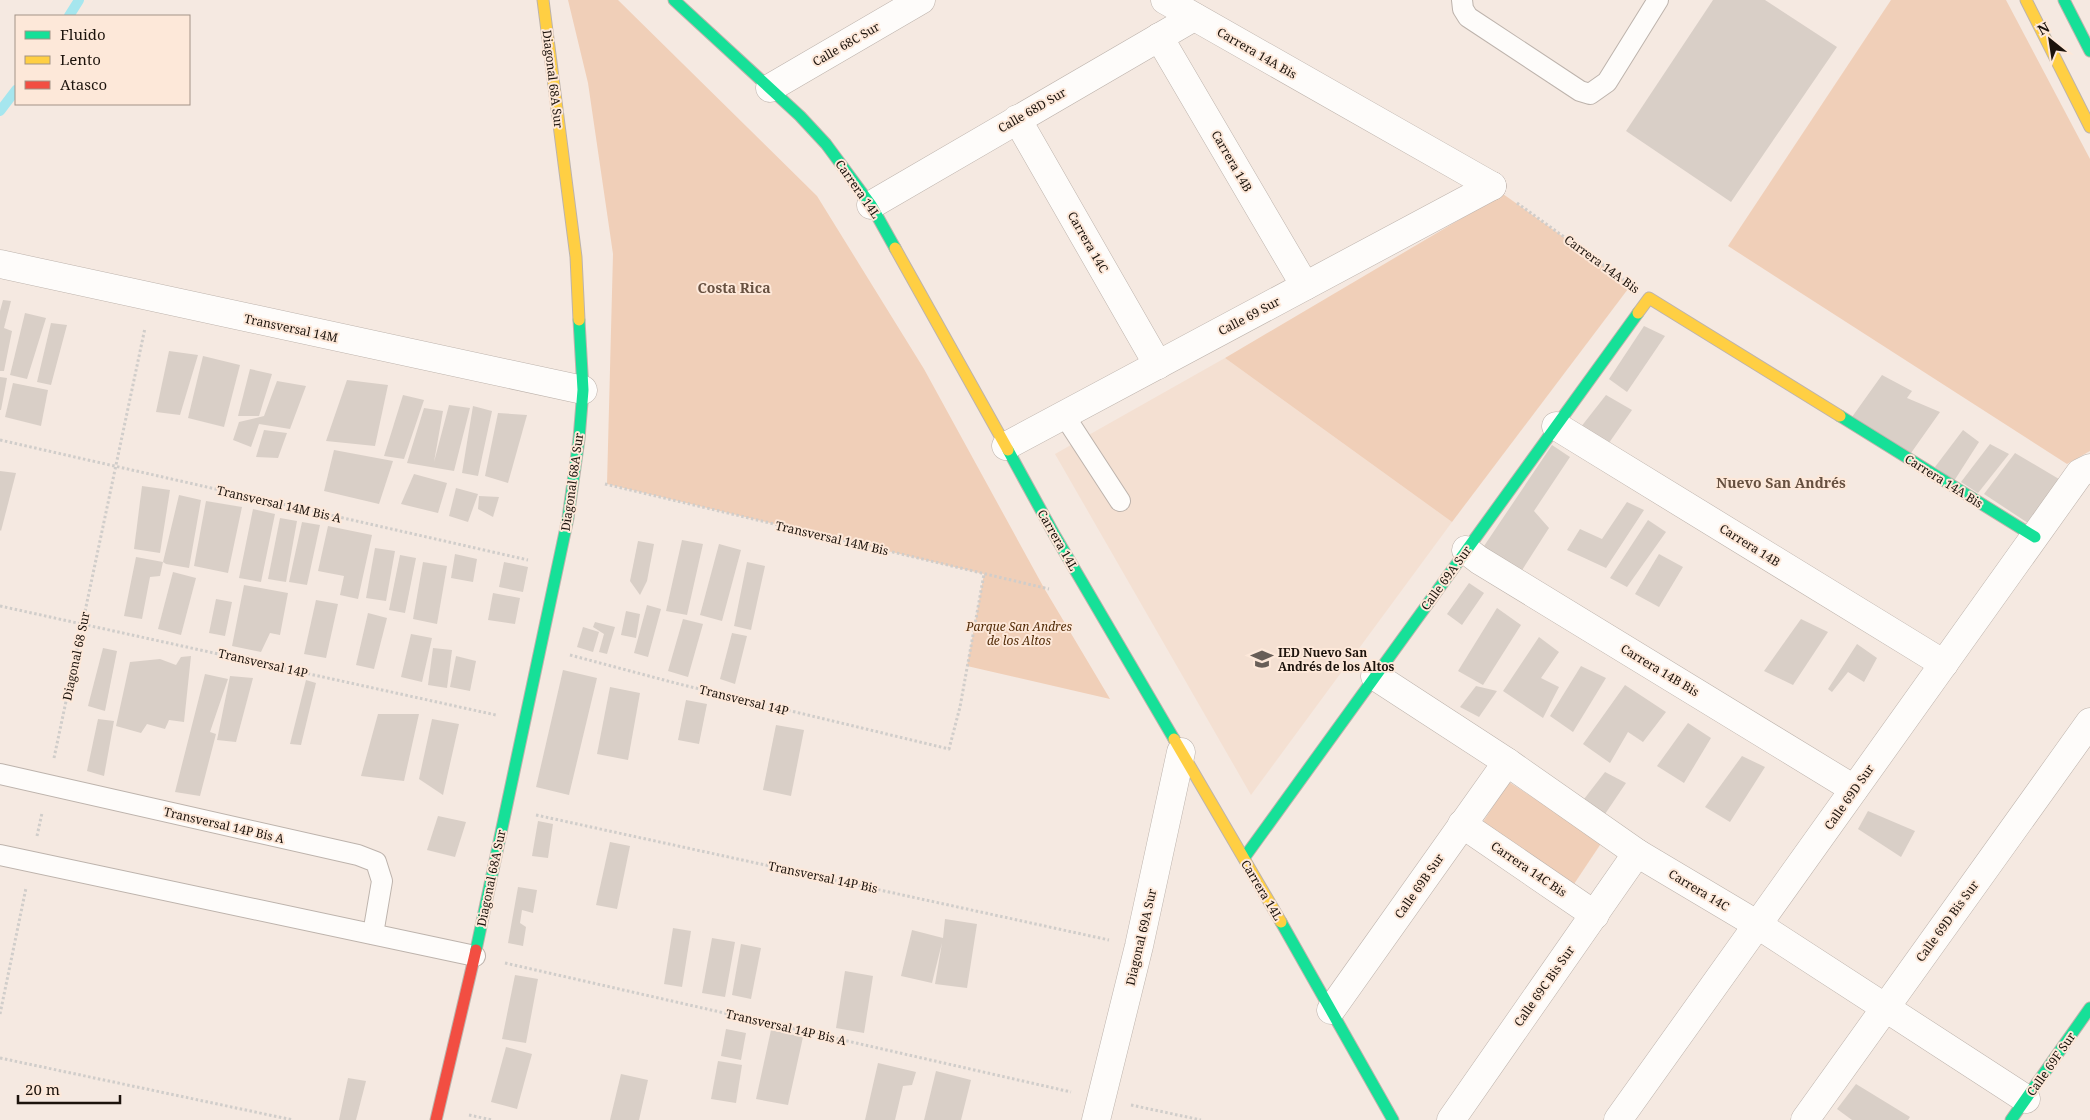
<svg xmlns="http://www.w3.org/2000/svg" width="2090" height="1120" font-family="'Noto Serif',serif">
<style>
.built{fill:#f4e0d2}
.green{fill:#f0cfb8}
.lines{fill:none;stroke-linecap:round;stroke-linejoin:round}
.stream{stroke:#a6e6ee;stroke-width:10}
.building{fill:#d9cfc7}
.lane-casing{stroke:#bdb3ac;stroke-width:22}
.street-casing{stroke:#bdb3ac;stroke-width:29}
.fast-casing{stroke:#bdb3ac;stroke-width:13}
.slow-casing{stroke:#bdb3ac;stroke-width:13}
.jam-casing{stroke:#bdb3ac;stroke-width:13}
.path{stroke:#d0cdca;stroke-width:3;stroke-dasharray:2.5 2.5;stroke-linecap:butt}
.lane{stroke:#fefcfa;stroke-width:20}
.street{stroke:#fefcfa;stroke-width:28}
.fast{stroke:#16e098;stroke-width:11}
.slow{stroke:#ffcf43;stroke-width:11}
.jam{stroke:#f24e42;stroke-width:11}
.labels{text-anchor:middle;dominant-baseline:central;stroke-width:4;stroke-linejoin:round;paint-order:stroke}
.street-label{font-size:12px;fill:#1c130c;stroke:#fde8d9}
.park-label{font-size:12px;font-style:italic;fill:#522b07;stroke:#fde8d9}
.poi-label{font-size:12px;font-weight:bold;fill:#1c130c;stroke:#fde8d9;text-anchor:start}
.neighbourhood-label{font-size:14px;font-weight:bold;fill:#665040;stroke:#fde8d9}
</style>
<rect width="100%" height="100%" fill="#f5e9e1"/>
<!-- built -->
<polygon class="built" points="1225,358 1452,522 1251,795 1055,454"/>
<!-- green -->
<g class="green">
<polygon points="568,0 618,0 817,196 924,369 1044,588 1110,699 967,666 984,574 607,484 613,254 588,83"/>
<polygon points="1891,0 2006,0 2090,159 2090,451 2067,464 1728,246"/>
<polygon points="1503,194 1631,285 1452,522 1225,358"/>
<polygon points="1509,782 1602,842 1574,884 1481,825"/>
</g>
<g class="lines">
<!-- stream -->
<g class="stream">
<polyline points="69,16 79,0"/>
<polyline points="0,111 16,90"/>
</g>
</g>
<!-- building -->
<g class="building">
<polygon points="1713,0 1765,0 1837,47 1731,202 1626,131"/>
<polygon points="3,300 11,301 4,328 12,331 4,371 0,371 0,311"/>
<polygon points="25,313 46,318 27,379 10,375"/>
<polygon points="51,323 67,325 51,385 37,382"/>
<polygon points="1644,326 1665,336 1627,392 1609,379"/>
<polygon points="169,351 198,355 180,415 156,412"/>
<polygon points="203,356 240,365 224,427 188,418"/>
<polygon points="250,369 272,374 259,416 238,416"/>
<polygon points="1882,375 1912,391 1907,398 1940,412 1911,453 1852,417"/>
<polygon points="0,377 7,378 1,410 0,410"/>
<polygon points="347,380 388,385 375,446 326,441"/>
<polygon points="277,381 306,386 290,429 259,424 251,447 233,440 239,422 264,416"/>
<polygon points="13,383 48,390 41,426 5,417"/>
<polygon points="403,395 424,400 404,459 384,456"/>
<polygon points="1606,395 1632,410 1604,450 1577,432"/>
<polygon points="449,405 470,408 454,471 407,463 424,408 443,411 434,462"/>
<polygon points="473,406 492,411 478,476 462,473"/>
<polygon points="498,413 527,415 508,483 485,476"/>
<polygon points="264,430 287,433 278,458 256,457"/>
<polygon points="1963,430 1979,442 1954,481 1935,467"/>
<polygon points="1990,444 2009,454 1978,493 1961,482"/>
<polygon points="1552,445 1570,457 1534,511 1549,528 1517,578 1480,552"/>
<polygon points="334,450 393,461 379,504 324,491"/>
<polygon points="2015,453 2064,482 2034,527 1984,494"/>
<polygon points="0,471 16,473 1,531 0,530"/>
<polygon points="414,474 447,483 438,513 401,504"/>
<polygon points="142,486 170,490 160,553 134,549"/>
<polygon points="456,488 478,494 468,522 449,516"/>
<polygon points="179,495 201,500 189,568 166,564 163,562 160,576 150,577 142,619 124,616 136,557 163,562"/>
<polygon points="479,496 499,497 493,517 478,509"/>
<polygon points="206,501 242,507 228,573 194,566"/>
<polygon points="1627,502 1644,510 1606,568 1567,550 1580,529 1602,539"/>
<polygon points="253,509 275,514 261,582 239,578"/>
<polygon points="280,518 297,521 286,582 268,579"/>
<polygon points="1648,520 1666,532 1627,587 1610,578"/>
<polygon points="302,522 320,525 307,585 289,582"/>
<polygon points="328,526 372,535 358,599 340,595 344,576 318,571"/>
<polygon points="682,540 703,544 687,615 666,611"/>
<polygon points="638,541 654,544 647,581 640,595 630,581"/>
<polygon points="719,544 741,550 722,621 700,615"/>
<polygon points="375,548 395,551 386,601 366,598"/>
<polygon points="455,554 477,559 473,582 451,578"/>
<polygon points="1659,554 1683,567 1659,607 1635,594"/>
<polygon points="400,555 416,558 405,613 389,610"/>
<polygon points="423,562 447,566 437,624 413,619"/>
<polygon points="504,562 528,567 523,592 499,587"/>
<polygon points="747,562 765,566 751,630 734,626"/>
<polygon points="173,572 196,578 181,635 158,629"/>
<polygon points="1469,583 1484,593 1462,625 1447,614"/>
<polygon points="244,585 288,593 280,635 270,633 261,652 232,646"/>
<polygon points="493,593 520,598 515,624 488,620"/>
<polygon points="216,599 232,602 225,636 209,633"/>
<polygon points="316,600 338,604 326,658 304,654"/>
<polygon points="647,605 661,609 648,657 634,653"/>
<polygon points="1497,608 1521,625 1483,685 1458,671"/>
<polygon points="626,611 640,614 636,638 621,635"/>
<polygon points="368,613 387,618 374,669 356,665"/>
<polygon points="683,619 703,624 688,677 668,671"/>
<polygon points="1801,619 1828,632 1793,685 1764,671"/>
<polygon points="595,622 615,627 607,654 599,652 604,634 593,627"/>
<polygon points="583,627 599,632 593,652 577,647"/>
<polygon points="732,633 747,636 735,684 720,679"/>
<polygon points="411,634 432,638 422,682 401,677"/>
<polygon points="1539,637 1559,652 1541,678 1559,687 1543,718 1503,691"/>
<polygon points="1857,644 1877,658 1864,682 1848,672 1832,692 1828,689"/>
<polygon points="103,648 117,651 105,711 88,706"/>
<polygon points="433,648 452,650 447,688 428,685"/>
<polygon points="191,656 184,722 169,720 165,729 147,724 141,733 116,726 130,662 160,659 176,665 181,657"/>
<polygon points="456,656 476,661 470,691 450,687"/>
<polygon points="1581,666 1606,678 1573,732 1550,716"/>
<polygon points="563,670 597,678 569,795 536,787"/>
<polygon points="205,674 228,679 210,732 216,734 200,796 175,792"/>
<polygon points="230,676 253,678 236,742 217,740"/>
<polygon points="306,680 316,683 301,745 290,744"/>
<polygon points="1625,685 1666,712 1643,742 1628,732 1610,763 1583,744"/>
<polygon points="1476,686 1497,691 1479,717 1460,707"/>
<polygon points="610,687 640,693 628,760 597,754"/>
<polygon points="686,700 707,704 699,744 678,740"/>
<polygon points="378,714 419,714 404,781 361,776"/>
<polygon points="98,719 114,721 104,776 87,771"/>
<polygon points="432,719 459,724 443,795 419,779"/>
<polygon points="1688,723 1711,738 1684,783 1657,766"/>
<polygon points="776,725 804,730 791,796 763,790"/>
<polygon points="1742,756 1765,767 1730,822 1705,807"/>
<polygon points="1605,772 1626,783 1603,817 1581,803"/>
<polygon points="1868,811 1915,831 1901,857 1858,829"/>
<polygon points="438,816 466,822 455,857 427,850"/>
<polygon points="538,821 553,824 548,858 532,856"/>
<polygon points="610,842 630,846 617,909 596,905"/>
<polygon points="518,887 537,890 533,913 522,910 520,923 526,927 523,946 508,943"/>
<polygon points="945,919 977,924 967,988 935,984 942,943 932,983 901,976 912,930 943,938"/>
<polygon points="673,928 691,931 682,987 664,984"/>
<polygon points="712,938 735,942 725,997 702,993"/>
<polygon points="741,944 761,948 751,999 732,995"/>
<polygon points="845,971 873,976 864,1033 836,1028"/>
<polygon points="515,975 538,979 526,1043 502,1039"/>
<polygon points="726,1029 746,1033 741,1060 721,1056"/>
<polygon points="771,1030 803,1037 788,1105 756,1099"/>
<polygon points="506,1047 532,1054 517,1109 491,1102"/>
<polygon points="718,1061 742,1065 736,1103 711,1099"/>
<polygon points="878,1063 916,1072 912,1085 903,1086 895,1120 865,1120"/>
<polygon points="936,1071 971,1080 961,1120 924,1120"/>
<polygon points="621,1074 648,1080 639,1120 610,1120"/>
<polygon points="348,1078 366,1081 356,1120 339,1120"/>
<polygon points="1856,1084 1910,1117 1908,1120 1852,1120 1837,1109"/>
</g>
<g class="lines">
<!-- lane casing -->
<g class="lane-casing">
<g id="lane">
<polyline points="1462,0 1463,9 1468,17 1580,91 1590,94 1607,82 1658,0"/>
<polyline points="1064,415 1120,501"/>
<polyline points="0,774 358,855 376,862 382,881 373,934"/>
<polyline points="0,855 475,956"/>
</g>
</g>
<!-- street casing -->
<g class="street-casing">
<g id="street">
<polyline points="1165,0 1492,186"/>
<polyline points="1159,37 1305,286"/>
<polyline points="770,88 921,0"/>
<polyline points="1017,119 1158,365"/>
<polyline points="871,205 1194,17"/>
<polyline points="0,264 583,390"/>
<polyline points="1556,426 1944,664"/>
<polyline points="1006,446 1492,186"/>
<polyline points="1466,550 1479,560 1854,789"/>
<polyline points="1375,676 1507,762 1637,853 1758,925 2026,1099"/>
<polyline points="1462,824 1595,915"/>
<polyline points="1331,1010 1507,762"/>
<polyline points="1096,1120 1139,946 1181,752"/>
<polyline points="1451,1120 1637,853"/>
<polyline points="1618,1120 2080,473 2090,468"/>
<polyline points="1805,1120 2090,722"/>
</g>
</g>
<!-- fast casing -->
<g class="fast-casing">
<g id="fast">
<polyline points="674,0 800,116 826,144 871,205 895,248"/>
<polyline points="2064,0 2090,51"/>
<polyline points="1840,416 2035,537"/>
<polyline points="1008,450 1054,534 1174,739"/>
<polyline points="1244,858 1638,313"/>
<polyline points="1281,922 1393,1120"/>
<polyline points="476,950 568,518 579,439 583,390 579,320"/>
<polyline points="2011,1120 2090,1008"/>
</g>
</g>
<!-- slow casing -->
<g class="slow-casing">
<g id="slow">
<polyline points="543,0 576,257 579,320"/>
<polyline points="2026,0 2090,127"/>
<polyline points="895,248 1008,450"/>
<polyline points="1638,313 1649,298 1840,416"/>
<polyline points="1174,739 1281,922"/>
</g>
</g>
<!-- jam casing -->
<g class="jam-casing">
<polyline id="jam" points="436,1120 476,950"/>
</g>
<!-- path -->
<g class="path">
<polyline points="1517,203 1624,280"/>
<polyline points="0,440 528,560"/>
<polyline points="605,484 1049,589"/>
<polyline points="0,606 496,715"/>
<polyline points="570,655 679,684 949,749 960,707 984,574"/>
<polyline points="54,758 145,328"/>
<polyline points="536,815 1109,940"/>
<polyline points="37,836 42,813"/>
<polyline points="505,963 1071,1092"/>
<polyline points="0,1014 26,888"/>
<polyline points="0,1058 293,1120"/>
<polyline points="1131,1105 1201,1120"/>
<polyline points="469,1115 492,1120"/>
</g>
<!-- lane -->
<use href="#lane" class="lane"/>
<!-- street -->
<use href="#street" class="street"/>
<!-- fast -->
<use href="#fast" class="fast"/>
<!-- slow -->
<use href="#slow" class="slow"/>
<!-- jam -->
<use href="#jam" class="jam"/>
</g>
<!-- icons -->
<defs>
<g id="school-bare" transform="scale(1.725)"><path d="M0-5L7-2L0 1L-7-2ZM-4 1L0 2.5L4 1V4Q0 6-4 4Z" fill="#685e57" stroke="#fde8d9" stroke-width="2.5" paint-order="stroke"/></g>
</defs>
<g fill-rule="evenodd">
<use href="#school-bare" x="1262" y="659"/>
</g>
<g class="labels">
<!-- street labels -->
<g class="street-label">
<text transform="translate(846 44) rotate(-30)">Calle 68C Sur</text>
<text transform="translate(1257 53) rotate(30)">Carrera 14A Bis</text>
<text transform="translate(553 79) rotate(83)">Diagonal 68A Sur</text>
<text transform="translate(1032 110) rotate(-30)">Calle 68D Sur</text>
<text transform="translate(1232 161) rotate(60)">Carrera 14B</text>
<text transform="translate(858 189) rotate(55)">Carrera 14L</text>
<text transform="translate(1088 242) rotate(60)">Carrera 14C</text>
<text transform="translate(1602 264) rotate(36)">Carrera 14A Bis</text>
<text transform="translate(1249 316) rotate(-28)">Calle 69 Sur</text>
<text transform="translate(291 328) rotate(12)">Transversal 14M</text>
<text transform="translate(1944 481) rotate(32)">Carrera 14A Bis</text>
<text transform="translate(572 482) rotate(-82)">Diagonal 68A Sur</text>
<text transform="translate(279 504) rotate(13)">Transversal 14M Bis A</text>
<text transform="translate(832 538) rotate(13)">Transversal 14M Bis</text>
<text transform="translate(1058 540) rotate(60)">Carrera 14L</text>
<text transform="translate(1750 545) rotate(32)">Carrera 14B</text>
<text transform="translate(1446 578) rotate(-54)">Calle 69A Sur</text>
<text transform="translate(76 656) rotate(-78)">Diagonal 68 Sur</text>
<text transform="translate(263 663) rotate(13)">Transversal 14P</text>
<text transform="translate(1660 670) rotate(31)">Carrera 14B Bis</text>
<text transform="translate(744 700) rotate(14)">Transversal 14P</text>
<text transform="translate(1849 797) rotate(-55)">Calle 69D Sur</text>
<text transform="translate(224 825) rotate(13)">Transversal 14P Bis A</text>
<text transform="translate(1529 869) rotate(34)">Carrera 14C Bis</text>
<text transform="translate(823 877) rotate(12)">Transversal 14P Bis</text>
<text transform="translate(491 878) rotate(-78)">Diagonal 68A Sur</text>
<text transform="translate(1419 886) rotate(-55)">Calle 69B Sur</text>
<text transform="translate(1262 890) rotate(59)">Carrera 14L</text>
<text transform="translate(1699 890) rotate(31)">Carrera 14C</text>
<text transform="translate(1947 921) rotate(-54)">Calle 69D Bis Sur</text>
<text transform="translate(1141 937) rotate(-77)">Diagonal 69A Sur</text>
<text transform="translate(1544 986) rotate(-55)">Calle 69C Bis Sur</text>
<text transform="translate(786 1027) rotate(13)">Transversal 14P Bis A</text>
<text transform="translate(2051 1064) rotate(-55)">Calle 69F Sur</text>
</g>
<!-- park labels -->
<g class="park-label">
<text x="1019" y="626">Parque San Andres<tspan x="1019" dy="14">de los Altos</tspan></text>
</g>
<!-- poi labels -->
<g class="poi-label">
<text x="1278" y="652">IED Nuevo San<tspan x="1278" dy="14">Andrés de los Altos</tspan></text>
</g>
<!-- neighbourhood labels -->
<g class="neighbourhood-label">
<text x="734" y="287">Costa Rica</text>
<text x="1781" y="482">Nuevo San Andrés</text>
</g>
</g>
<!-- legend -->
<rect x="15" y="15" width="175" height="90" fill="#fde8d9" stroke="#a39387"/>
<rect x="25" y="31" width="25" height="8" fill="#16e098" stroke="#a39387"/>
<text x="60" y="40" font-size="15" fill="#1c130c">Fluido</text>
<rect x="25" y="56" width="25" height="8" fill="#ffcf43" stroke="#a39387"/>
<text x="60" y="65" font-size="15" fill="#1c130c">Lento</text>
<rect x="25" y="81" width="25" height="8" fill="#f24e42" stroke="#a39387"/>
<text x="60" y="90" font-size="15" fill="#1c130c">Atasco</text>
<!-- north arrow -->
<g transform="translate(2050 40) rotate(330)" stroke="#fde8d9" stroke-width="4" paint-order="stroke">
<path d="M0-4L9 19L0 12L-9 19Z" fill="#1c130c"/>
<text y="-8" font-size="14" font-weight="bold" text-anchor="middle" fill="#1c130c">N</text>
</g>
<!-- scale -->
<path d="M18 1095v8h102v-8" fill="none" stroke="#1c130c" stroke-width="2.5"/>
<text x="25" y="1095" font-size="15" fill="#1c130c" stroke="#fde8d9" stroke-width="4" paint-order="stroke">20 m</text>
</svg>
